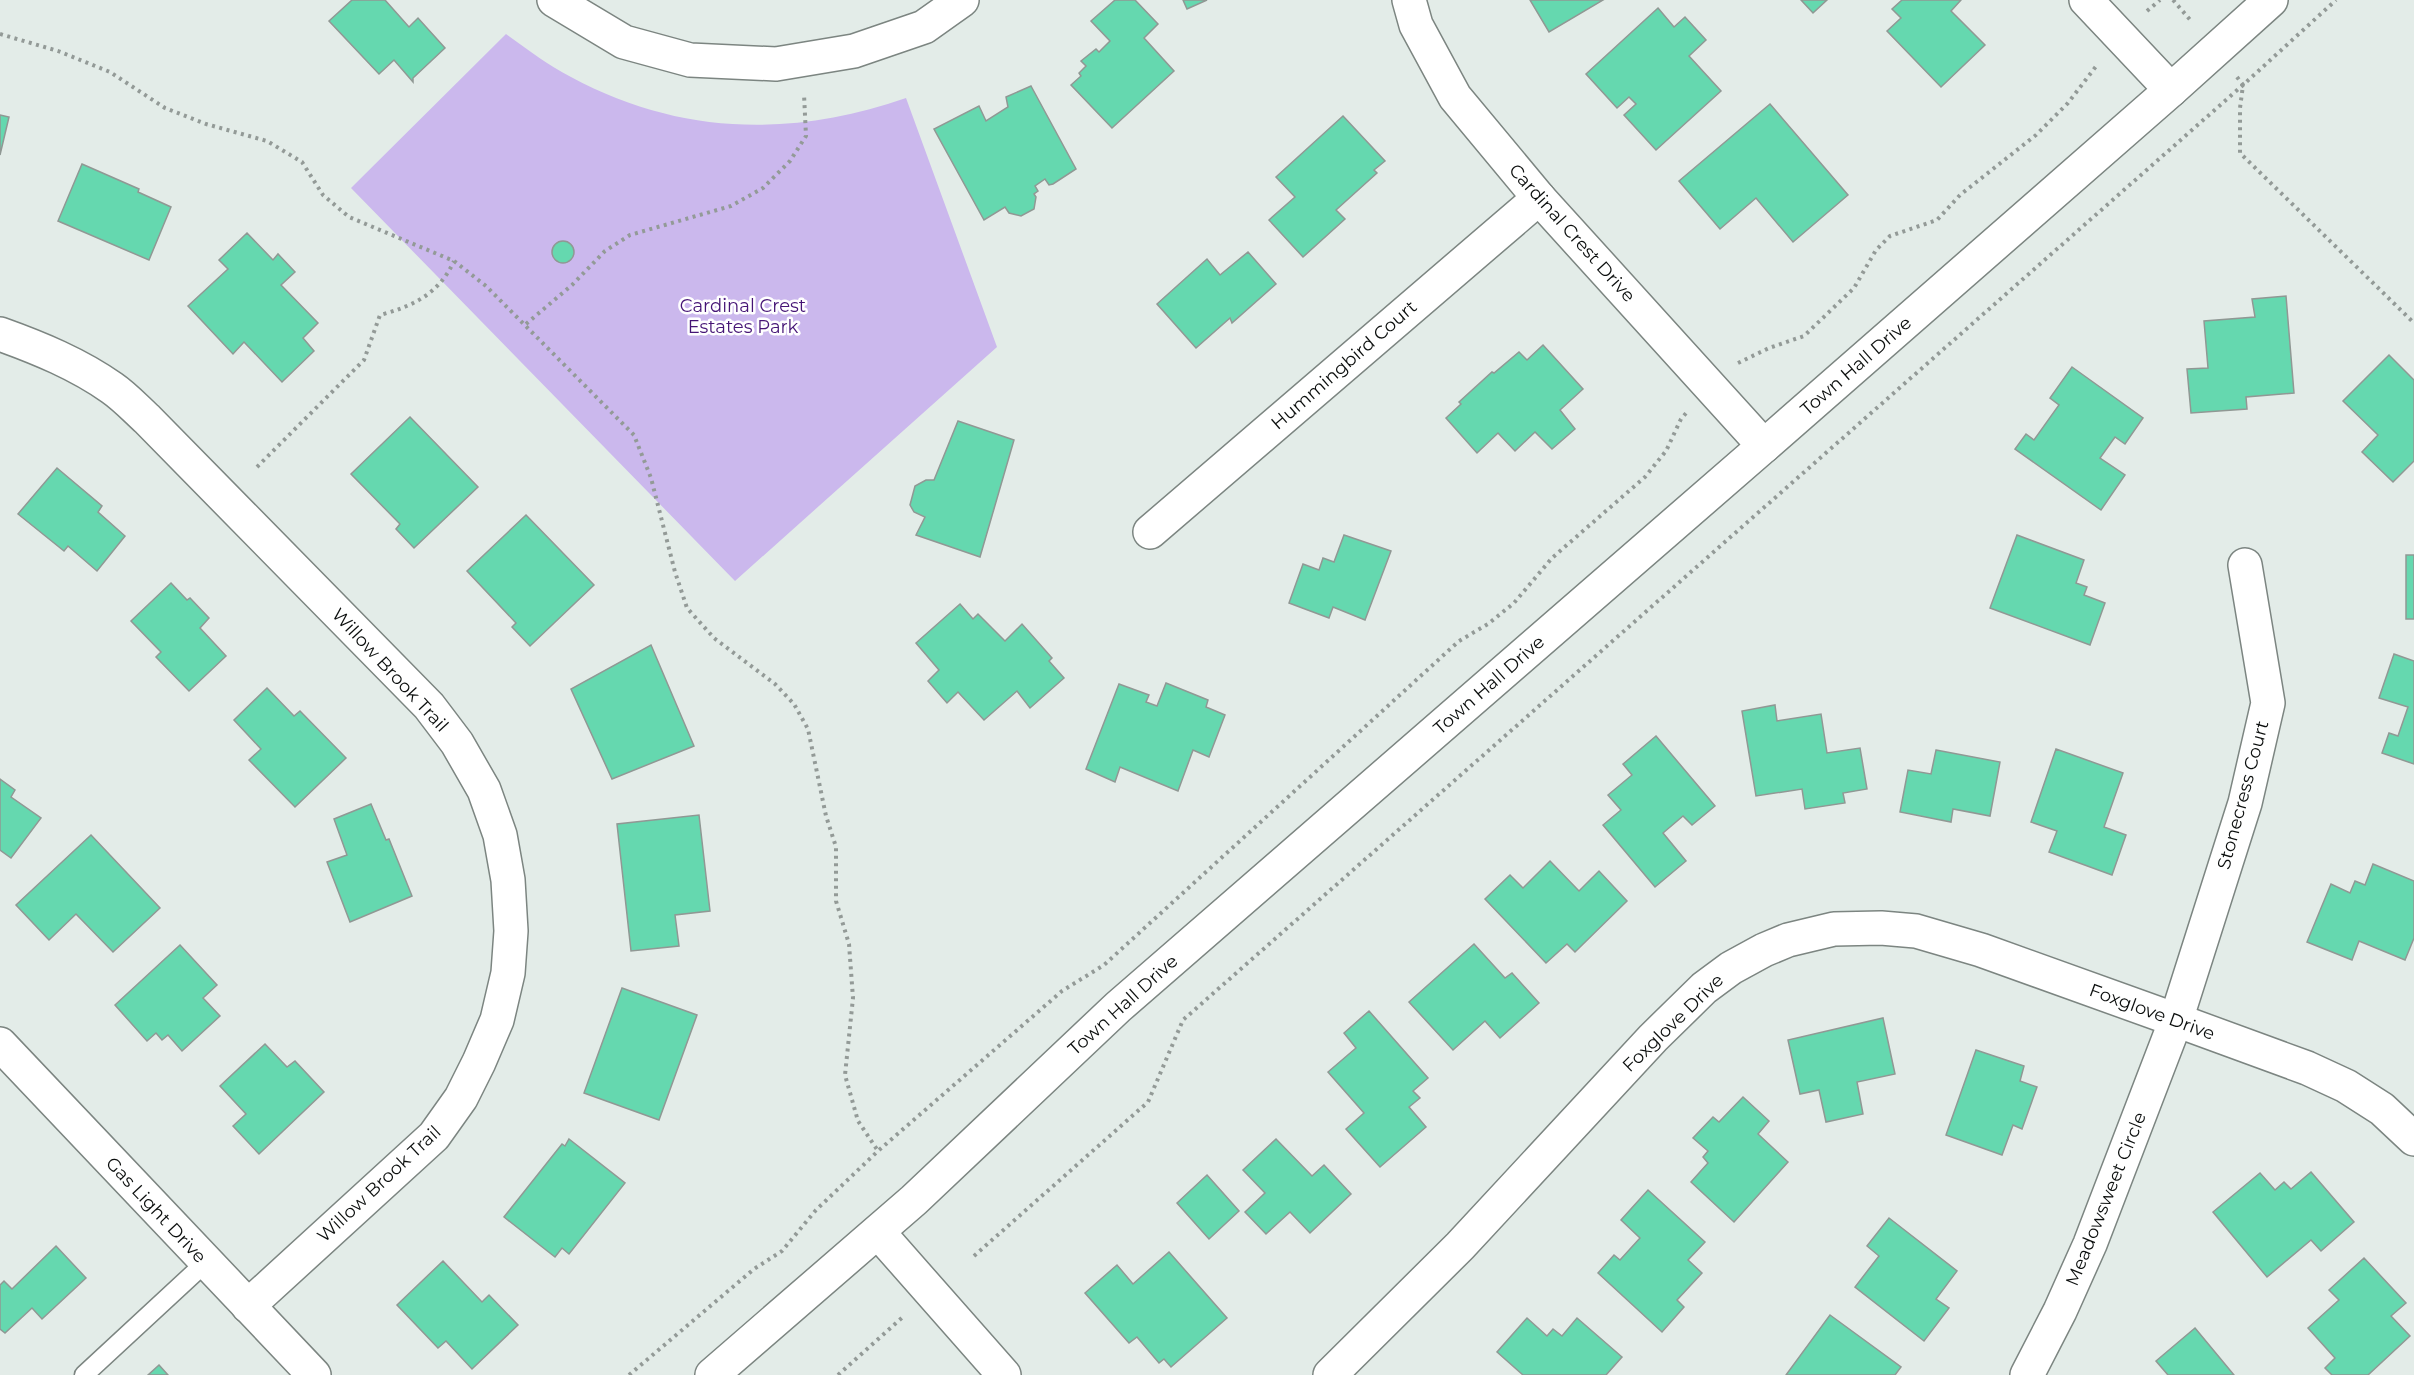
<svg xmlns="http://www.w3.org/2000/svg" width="2414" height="1375" font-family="Montserrat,sans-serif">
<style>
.green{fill:#cbb8ed}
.building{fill:#65d8af;stroke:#909894;stroke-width:1.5}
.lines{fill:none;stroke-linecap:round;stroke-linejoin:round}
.service-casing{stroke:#7c8581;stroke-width:21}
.minor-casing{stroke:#7c8581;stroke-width:36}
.path{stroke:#939a97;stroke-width:4;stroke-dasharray:3 4.5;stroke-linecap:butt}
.service{stroke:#fff;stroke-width:18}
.minor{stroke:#fff;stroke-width:33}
.labels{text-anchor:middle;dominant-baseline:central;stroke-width:5;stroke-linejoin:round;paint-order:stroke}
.street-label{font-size:18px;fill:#0b0e0d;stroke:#fff}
.park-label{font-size:18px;fill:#451475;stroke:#fff}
</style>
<rect width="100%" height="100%" fill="#e3ece8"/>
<!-- green -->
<path class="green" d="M506 34C527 49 548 65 571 77 679 135 790 138 906 98L997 347 735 581 351 188Z"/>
<!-- building -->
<g class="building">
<polygon points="352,0 385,0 409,27 418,18 445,48 413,78 413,82 394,60 379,74 329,21"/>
<polygon points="1115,0 1135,0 1158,24 1144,38 1174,71 1112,128 1071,85 1081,76 1079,73 1086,66 1081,61 1096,49 1099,52 1110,41 1091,21"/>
<polygon points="1183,0 1207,0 1187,9"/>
<polygon points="1530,0 1603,0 1549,32"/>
<polygon points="1801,0 1827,0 1813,13"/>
<polygon points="1902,0 1961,0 1951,11 1985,45 1941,87 1887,31 1901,18 1892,9"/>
<polygon points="1658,8 1674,27 1685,17 1706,40 1689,56 1721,91 1656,150 1624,115 1636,104 1629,97 1617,108 1586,74"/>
<polygon points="1031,86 1076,169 1053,184 1049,185 1045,179 1035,186 1038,191 1034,194 1036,197 1034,209 1021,216 1009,213 1005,207 984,220 934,129 979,106 986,121 1008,107 1006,97"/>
<polygon points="1770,104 1848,195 1793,242 1756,198 1720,229 1679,181"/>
<polygon points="0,115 9,117 0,155"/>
<polygon points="1343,116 1385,161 1374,170 1377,173 1336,210 1345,219 1303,257 1269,220 1295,197 1276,177"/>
<polygon points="82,164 139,189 138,192 171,207 149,260 58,221"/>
<polygon points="247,233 273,260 278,254 295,272 281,285 318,323 303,338 314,351 282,382 244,342 233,354 188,306 228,269 219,260"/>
<circle cx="563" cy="252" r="11"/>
<polygon points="1248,252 1276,284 1232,323 1230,318 1196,348 1157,304 1207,259 1220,275"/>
<polygon points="2286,296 2294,393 2246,397 2247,409 2191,413 2187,369 2208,368 2204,321 2255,317 2252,299"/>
<polygon points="1543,345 1583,389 1560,410 1575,429 1552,449 1535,432 1515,451 1498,433 1477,453 1446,418 1461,404 1459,402 1492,372 1494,373 1519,352 1527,360"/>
<polygon points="2389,355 2414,380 2414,461 2393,482 2362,452 2378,435 2343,401"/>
<polygon points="2072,367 2143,418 2125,444 2115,437 2100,458 2125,475 2101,510 2015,449 2026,434 2034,440 2059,405 2050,398"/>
<polygon points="410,417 478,487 414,548 396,529 400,524 351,474"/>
<polygon points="958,421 1014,440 980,557 916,535 925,517 914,512 910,505 915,486 926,480 934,480"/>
<polygon points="57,468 102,506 98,512 125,536 97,571 68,546 64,551 18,514"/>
<polygon points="526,515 594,585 530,646 512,627 516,623 467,571"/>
<polygon points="1344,535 1391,551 1365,620 1333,607 1329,618 1289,603 1303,564 1319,570 1323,558 1334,562"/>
<polygon points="2017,535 2084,560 2076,583 2087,587 2084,595 2105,603 2090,645 1990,608"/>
<rect x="2406" y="555" width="8" height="64"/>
<polygon points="171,583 187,600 190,598 209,618 200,628 226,656 189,691 156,657 161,652 131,621"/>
<polygon points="960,604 973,619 978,614 1005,641 1022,624 1052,658 1049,661 1064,678 1030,708 1017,691 984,720 958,692 947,703 928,681 939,670 916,643"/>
<polygon points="651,645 694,746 612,779 571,689"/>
<polygon points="2394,654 2414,661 2414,764 2382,753 2389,733 2398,736 2408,707 2379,698"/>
<polygon points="1166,683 1208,700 1206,707 1225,715 1209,757 1193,750 1178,791 1120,767 1115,782 1086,769 1119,684 1149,695 1146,702 1157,706"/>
<polygon points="267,688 294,716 300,711 346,758 295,807 249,760 261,749 234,720"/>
<polygon points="1775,705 1777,721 1821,714 1827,753 1860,748 1867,789 1843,793 1845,803 1805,809 1802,789 1756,796 1742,711"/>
<polygon points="1656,736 1715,806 1692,825 1683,816 1663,833 1686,861 1655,887 1603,825 1621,810 1608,795 1632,775 1623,764"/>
<polygon points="2056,749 2123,773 2104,827 2126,835 2112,875 2049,852 2057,831 2031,822"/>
<polygon points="1936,750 2000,762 1990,816 1953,809 1951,822 1900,812 1908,770 1931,774"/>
<polygon points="0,779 15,790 11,797 41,818 11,858 0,850"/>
<polygon points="371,804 386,840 389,839 412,896 350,922 327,862 347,855 334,819"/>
<polygon points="699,815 710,911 675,915 679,946 631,951 617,824"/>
<polygon points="91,835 160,908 113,952 76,914 49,940 16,905"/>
<polygon points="1550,861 1579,891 1599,871 1627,901 1575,952 1567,944 1546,963 1485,899 1510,875 1523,888"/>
<polygon points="2373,864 2414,881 2414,938 2405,960 2359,941 2352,960 2307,942 2331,884 2350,893 2355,881 2365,885"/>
<polygon points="1474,944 1505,978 1512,973 1539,1003 1500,1038 1485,1021 1453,1050 1409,1002"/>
<polygon points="180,945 217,985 203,998 220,1016 182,1051 168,1035 162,1040 156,1033 147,1041 115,1005"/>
<polygon points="622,988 697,1015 659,1120 584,1093"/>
<polygon points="1369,1011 1428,1078 1413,1091 1420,1098 1409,1107 1426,1127 1380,1167 1346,1129 1364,1113 1328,1072 1356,1048 1344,1033"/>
<polygon points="1883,1018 1895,1074 1857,1082 1863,1114 1826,1122 1819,1090 1800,1094 1788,1040"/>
<polygon points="265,1044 287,1067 295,1061 324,1092 259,1154 233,1126 246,1114 220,1086"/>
<polygon points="1976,1050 2024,1066 2020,1081 2037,1087 2022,1129 2013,1125 2002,1155 1946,1135"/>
<polygon points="1743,1097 1769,1121 1758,1134 1788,1162 1734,1222 1691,1182 1708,1163 1703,1157 1708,1151 1693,1138 1713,1117 1719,1122"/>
<polygon points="569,1139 625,1183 569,1254 562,1248 555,1257 504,1217 562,1144 565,1146"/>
<polygon points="1276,1139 1312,1176 1324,1165 1351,1194 1310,1233 1290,1212 1266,1234 1245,1212 1265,1193 1243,1170"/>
<polygon points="2311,1172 2354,1222 2321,1251 2311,1240 2267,1277 2213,1212 2260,1173 2275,1190 2284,1182 2291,1189"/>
<polygon points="1207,1175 1239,1211 1209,1239 1177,1203"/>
<polygon points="1648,1190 1705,1242 1688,1260 1702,1273 1677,1300 1684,1307 1662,1332 1598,1273 1614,1255 1620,1260 1640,1238 1621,1220"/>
<polygon points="1889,1218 1957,1271 1936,1299 1949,1308 1924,1341 1855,1287 1879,1256 1867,1246"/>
<polygon points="56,1246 86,1278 42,1319 32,1308 5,1333 0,1329 0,1285 4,1281 12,1289"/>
<polygon points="1169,1252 1227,1318 1171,1367 1164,1359 1159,1363 1137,1337 1129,1343 1085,1293 1117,1265 1133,1284"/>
<polygon points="2364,1258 2406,1303 2391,1316 2410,1336 2368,1375 2332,1375 2325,1368 2335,1358 2308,1328 2339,1300 2329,1290"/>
<polygon points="443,1261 482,1302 489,1295 518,1325 472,1369 446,1341 438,1348 397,1305"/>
<polygon points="1830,1315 1901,1367 1895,1375 1786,1375"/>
<polygon points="1527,1318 1547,1336 1553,1329 1562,1336 1577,1318 1622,1357 1606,1375 1523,1375 1497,1352"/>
<polygon points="2195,1328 2234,1375 2168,1375 2156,1361"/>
<polygon points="159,1365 168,1375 148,1375"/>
</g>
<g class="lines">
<!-- service casing -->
<g class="service-casing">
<polyline id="service" points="84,1375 205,1263"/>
</g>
<!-- minor casing -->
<g class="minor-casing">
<g id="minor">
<polyline points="554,0 624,42 690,60 776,64 854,51 924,27 962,0"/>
<polyline points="1409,0 1416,25 1455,97 1539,198 1764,446"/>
<polyline points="2086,0 2171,90"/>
<path d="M0 334C39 348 78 364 112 388 125 397 136 409 147 419L429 706 457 743 484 790 500 835 508 880 511 931 508 973 497 1020 479 1062 461 1098 434 1136 248 1306"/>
<polyline points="1150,532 1539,198"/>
<polyline points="0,1044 314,1375"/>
<polyline points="878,1232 1004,1375"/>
<polyline points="712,1375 914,1200 1118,1007 1764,446 2171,90 2271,0"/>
<polyline points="1330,1375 1460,1246 1653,1038 1704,988 1731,968 1764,950 1788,940 1834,929 1881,928 1916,931 1981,950 2176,1020 2307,1068 2346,1086 2382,1109 2414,1139"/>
<polyline points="2027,1375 2060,1311 2090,1244 2176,1020 2245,803 2268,703 2245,565"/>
</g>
</g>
<!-- path -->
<g class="path">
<polyline points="2173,0 2192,22"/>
<polyline points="2147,11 2160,0"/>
<polyline points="0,34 58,51 110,72 165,108 206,124 267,141 302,162 323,195 349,217 454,261 486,286 634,435 651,478 675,572 687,608 714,638 775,684 794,704 808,729 826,816 836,847 836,901 849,944 853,998 845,1075 858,1121 878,1151"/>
<polyline points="2237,77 2243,85 2240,108 2240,153 2414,323"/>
<polyline points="526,324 572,285 605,251 630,235 731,206 763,188 790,161 806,136 804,94"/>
<polyline points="1738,363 1769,348 1804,336 1854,288 1876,250 1890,236 1937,220 1960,195 2036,135 2068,103 2097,65"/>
<path d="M257 467 364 360 380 315C413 306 439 294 454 261"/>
<polyline points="974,1256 1148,1102 1183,1020 2243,85 2336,0"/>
<polyline points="629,1375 754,1269 782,1251 816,1210 878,1151 1062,991 1104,965 1459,641 1488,624 1514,603 1552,558 1645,477 1666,451 1681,419 1687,412"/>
<polyline points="838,1375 905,1315"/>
</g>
<!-- service -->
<use href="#service" class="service"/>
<!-- minor -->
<use href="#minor" class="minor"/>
</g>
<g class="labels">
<!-- street labels -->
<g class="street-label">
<text transform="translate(1572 233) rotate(48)">Cardinal Crest Drive</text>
<text transform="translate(1344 365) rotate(-41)">Hummingbird Court</text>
<text transform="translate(1856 366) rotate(-41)">Town Hall Drive</text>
<text transform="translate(390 670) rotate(47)">Willow Brook Trail</text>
<text transform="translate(1489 685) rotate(-41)">Town Hall Drive</text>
<text transform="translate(2243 795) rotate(-75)">Stonecress Court</text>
<text transform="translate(1123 1005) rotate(-42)">Town Hall Drive</text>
<text transform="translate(2152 1012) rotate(20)">Foxglove Drive</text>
<text transform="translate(1673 1023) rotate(-44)">Foxglove Drive</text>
<text transform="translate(379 1184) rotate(-43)">Willow Brook Trail</text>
<text transform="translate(2106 1199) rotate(-68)">Meadowsweet Circle</text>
<text transform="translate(156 1210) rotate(47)">Gas Light Drive</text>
</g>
<!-- park labels -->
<g class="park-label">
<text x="743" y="306">Cardinal Crest<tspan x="743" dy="21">Estates Park</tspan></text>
</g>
</g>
</svg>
